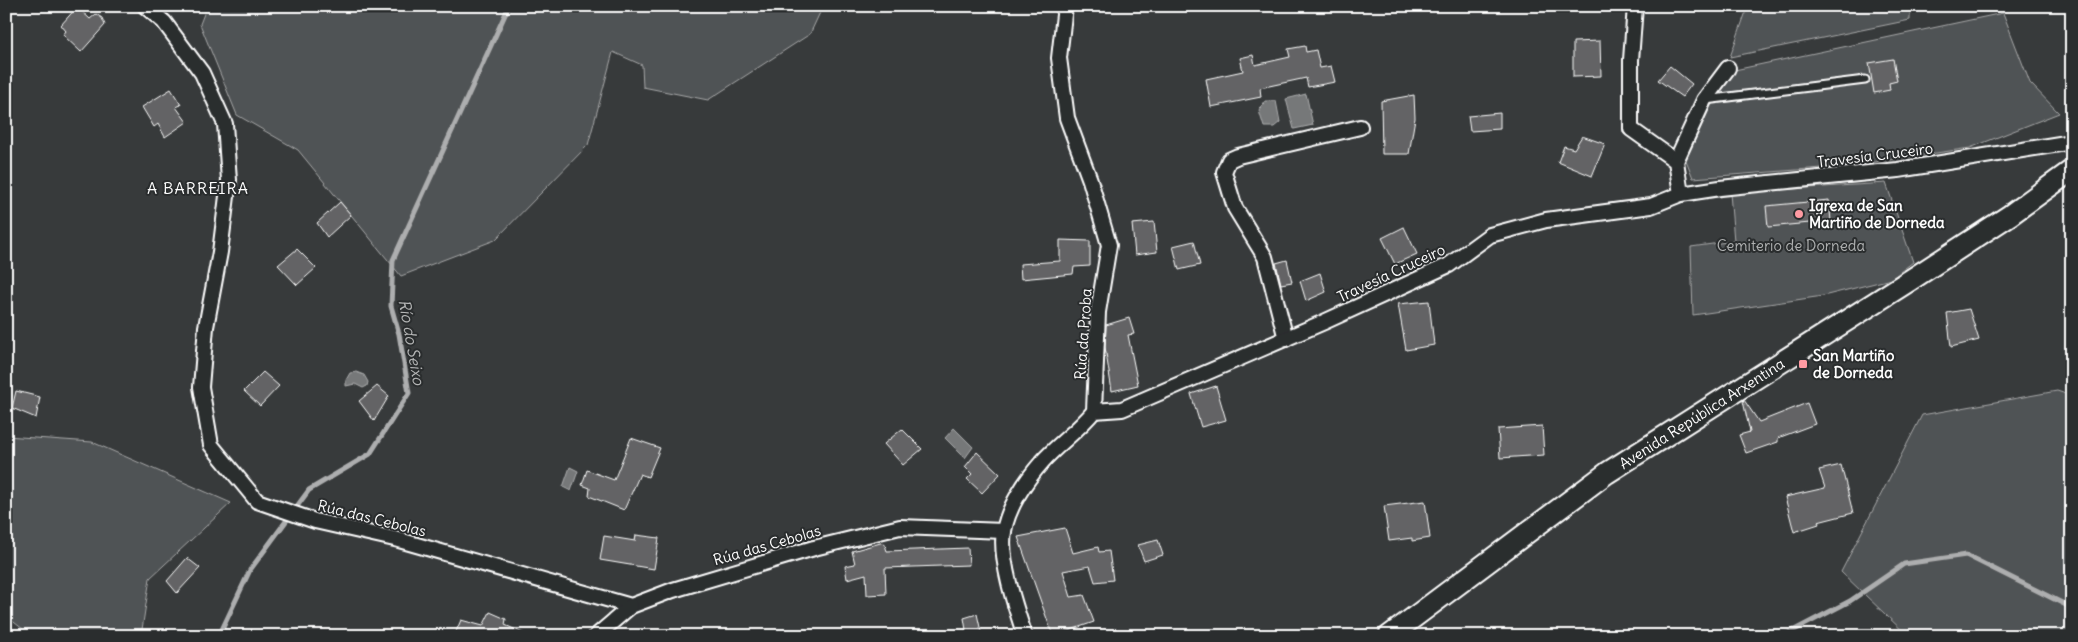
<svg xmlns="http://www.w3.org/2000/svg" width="2078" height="642" font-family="Delius,sans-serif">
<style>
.green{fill:#505354;stroke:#a8a9aa}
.water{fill:#767879;stroke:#adaeaf}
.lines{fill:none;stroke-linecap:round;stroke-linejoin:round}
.stream{stroke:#adaeaf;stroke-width:5}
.building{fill:#636465;stroke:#fff}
.service-casing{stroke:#fff;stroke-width:11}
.minor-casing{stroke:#fff;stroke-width:18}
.secondary-casing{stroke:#fff;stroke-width:24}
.service{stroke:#2a2d2e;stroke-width:7}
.minor{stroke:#2a2d2e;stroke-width:14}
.secondary{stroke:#2a2d2e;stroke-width:20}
.poi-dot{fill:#ff9aa2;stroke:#2a2d2e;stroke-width:2}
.labels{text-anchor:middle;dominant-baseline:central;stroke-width:4;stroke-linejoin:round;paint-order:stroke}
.street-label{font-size:15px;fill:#fff;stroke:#2a2d2e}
.poi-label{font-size:15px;font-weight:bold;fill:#fff;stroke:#2a2d2e;text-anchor:start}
.park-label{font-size:15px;fill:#b0b2b2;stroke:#2a2d2e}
.neighbourhood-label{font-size:16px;letter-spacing:1px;fill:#fff;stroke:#2a2d2e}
.water-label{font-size:16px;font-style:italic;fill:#b4b5b5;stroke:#2a2d2e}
</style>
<rect width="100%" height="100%" fill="#373a3b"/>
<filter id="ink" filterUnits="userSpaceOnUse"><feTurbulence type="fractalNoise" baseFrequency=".02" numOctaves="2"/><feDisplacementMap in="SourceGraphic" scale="10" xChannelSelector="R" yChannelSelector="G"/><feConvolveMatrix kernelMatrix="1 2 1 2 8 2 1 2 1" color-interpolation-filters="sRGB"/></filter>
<g filter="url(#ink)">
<!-- green -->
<g class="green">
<polygon points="207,6 823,6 810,34 708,100 643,87 642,65 613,52 588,145 495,240 401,276 298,150 237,115 200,24"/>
<polygon points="1748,6 1910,6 1910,20 1730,57"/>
<polygon points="2003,13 2030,83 2059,113 1970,148 1848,166 1693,178 1686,160 1709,110 1730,71"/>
<polygon points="1886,183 1913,262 1891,279 1823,296 1693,315 1691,247 1734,241 1730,193"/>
<polygon points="2057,391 2072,396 2072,636 1908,636 1841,572 1922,415"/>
<polygon points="6,436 92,442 231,503 150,578 141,636 32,636 6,616"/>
</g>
<!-- water -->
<g class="water">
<polygon points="1306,94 1313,125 1294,129 1286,99"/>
<polygon points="1265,101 1276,101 1280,122 1274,127 1264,127 1259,111"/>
<polygon points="356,372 364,375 368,382 367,386 363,388 355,384 346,386 346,380 350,373"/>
<polygon points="954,428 973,447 965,458 945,438"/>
<polygon points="570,467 578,471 571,491 563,487"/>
</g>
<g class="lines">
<!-- stream -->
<g class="stream">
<polyline points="219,636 250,570 309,490 370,454 409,393 399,334 391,306 393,260 509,6"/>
<polyline points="1783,636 1850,601 1904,564 1966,555 2072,608"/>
</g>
</g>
<!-- building -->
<g class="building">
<polygon points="77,7 90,19 96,14 102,18 105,25 81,52 63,35 66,31 61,25"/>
<polygon points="1600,41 1601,76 1573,77 1573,42"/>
<polygon points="1305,46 1306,52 1316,50 1320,68 1331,66 1335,82 1308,87 1306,78 1260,88 1261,97 1211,107 1206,79 1243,71 1240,58 1253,55 1255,65 1290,57 1288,49"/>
<polygon points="1893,59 1897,81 1889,83 1890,90 1874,93 1869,63"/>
<polygon points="1670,66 1692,84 1682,97 1658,80"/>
<polygon points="171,89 181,105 176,107 187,122 165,137 158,124 154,127 142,107"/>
<polygon points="1414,95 1415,118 1409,154 1382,154 1381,101"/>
<polygon points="1500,113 1500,129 1470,131 1468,116"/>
<polygon points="1582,136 1605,144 1592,176 1558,162 1564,146 1574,149"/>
<polygon points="1829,200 1831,221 1768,227 1766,206"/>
<polygon points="340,202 351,215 327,237 317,223"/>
<polygon points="1154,222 1157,252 1135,255 1132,224"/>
<polygon points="1404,227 1417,254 1395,264 1382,238"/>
<polygon points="1060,240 1090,241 1090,266 1074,267 1073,274 1021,279 1020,264 1060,261"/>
<polygon points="1194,241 1200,265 1179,270 1173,246"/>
<polygon points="297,249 316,268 297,285 278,265"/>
<polygon points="1287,260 1292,282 1281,284 1276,263"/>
<polygon points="1320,273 1326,292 1306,301 1300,281"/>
<polygon points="1429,301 1434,345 1406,350 1398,304"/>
<polygon points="1969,309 1979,340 1951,347 1947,313"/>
<polygon points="1129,318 1134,334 1128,335 1138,385 1112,391 1105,347 1106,325"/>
<polygon points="263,372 279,386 260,406 244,391"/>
<polygon points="377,386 389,396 374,421 359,401"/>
<polygon points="1216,386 1226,420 1201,427 1191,394"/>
<polygon points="16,391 40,397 36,418 12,408"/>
<polygon points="1744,400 1759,422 1807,403 1815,424 1778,438 1778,442 1746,453 1739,435 1750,432 1743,401"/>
<polygon points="1542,426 1544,455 1500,458 1498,429"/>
<polygon points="902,429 922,449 903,465 884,444"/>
<polygon points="631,438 660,448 648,477 640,474 624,510 589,496 590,488 582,485 587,470 614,480"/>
<polygon points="977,452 1000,474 982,493 967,479 972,474 965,467"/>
<polygon points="1841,465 1853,513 1818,522 1819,524 1794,532 1785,497 1825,488 1819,470"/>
<polygon points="1425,501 1430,538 1412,541 1412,538 1389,541 1384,506"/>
<polygon points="1065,528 1073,553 1098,547 1099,552 1109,551 1113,580 1095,582 1090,566 1063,571 1071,597 1084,595 1094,622 1053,636 1018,537"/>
<polygon points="636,535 659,538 654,569 600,560 604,536 635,541"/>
<polygon points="1158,540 1163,555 1144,561 1138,545"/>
<polygon points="884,542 887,551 968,548 969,565 885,568 886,594 867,595 866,574 847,579 845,566 855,564 852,551"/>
<polygon points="187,558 200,568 177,593 167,581"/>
<polygon points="490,612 506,619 505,625 530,636 454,636 461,620 483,626"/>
<polygon points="977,614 982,636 967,636 964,618"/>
</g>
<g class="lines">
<!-- service casing -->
<g class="service-casing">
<polyline id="service" points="1705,100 1865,80"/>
</g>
<!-- minor casing -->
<g class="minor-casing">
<g id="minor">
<polyline points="145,6 164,22 202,73 225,124 229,180 220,252 206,327 201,387 211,445 257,501 315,521 399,540 631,606 673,590 814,548 900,527 1004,531"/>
<polyline points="1635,6 1631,60 1631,129 1676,161 1681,194"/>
<polyline points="1676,161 1704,100 1728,68"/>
<polyline points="1286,339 1265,257 1235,208 1224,172 1229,160 1238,156 1360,127"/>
<polyline points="1094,411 1122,409 1324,322 1449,265 1490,235 1546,220 1651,206 1681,194 1720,188 1898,170 2072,142"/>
<polyline points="596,636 631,606"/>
<path d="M1025 636C1016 609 999 559 1004 531 1008 507 1026 480 1042 462 1058 444 1079 430 1094 411L1098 312 1109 245 1090 180 1067 118 1059 58 1065 6"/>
</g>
</g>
<!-- secondary casing -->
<g class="secondary-casing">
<g id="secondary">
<path id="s1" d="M1389 636 1607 473 1912 279 2010 215 2072 170"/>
</g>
</g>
<!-- service -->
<use href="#service" class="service"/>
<!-- minor -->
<use href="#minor" class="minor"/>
<!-- secondary -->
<use href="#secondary" class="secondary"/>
</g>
</g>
<!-- markers -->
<g class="poi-dot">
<circle cx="1799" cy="214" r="5"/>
<rect x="1798" y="359" width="10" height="10" rx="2.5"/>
</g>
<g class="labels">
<!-- street labels -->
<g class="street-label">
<text transform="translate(1875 155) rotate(-7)">Travesía Cruceiro</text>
<text transform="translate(1391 273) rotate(-25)">Travesía Cruceiro</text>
<text transform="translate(1083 334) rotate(-86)">Rúa da Proba</text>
<text stroke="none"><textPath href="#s1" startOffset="384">Avenida República Arxentina</textPath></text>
<text transform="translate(372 518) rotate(14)">Rúa das Cebolas</text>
<text transform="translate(767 545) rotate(-16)">Rúa das Cebolas</text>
</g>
<!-- poi labels -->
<g class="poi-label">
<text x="1809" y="205">Igrexa de San<tspan x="1809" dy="17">Martiño de Dorneda</tspan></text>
<text x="1813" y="355">San Martiño<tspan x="1813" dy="17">de Dorneda</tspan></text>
</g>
<!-- park labels -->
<g class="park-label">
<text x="1791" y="245">Cemiterio de Dorneda</text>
</g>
<!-- neighbourhood labels -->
<g class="neighbourhood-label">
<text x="198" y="188">A BARREIRA</text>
</g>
<!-- water labels -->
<g class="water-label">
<text transform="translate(412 342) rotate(80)">Río do Seixo</text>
</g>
</g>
<!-- margin -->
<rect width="2078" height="642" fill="none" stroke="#2a2d2e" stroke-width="25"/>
<rect x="12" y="12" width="2053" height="617" fill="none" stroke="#fff" stroke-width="2" filter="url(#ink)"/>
</svg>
